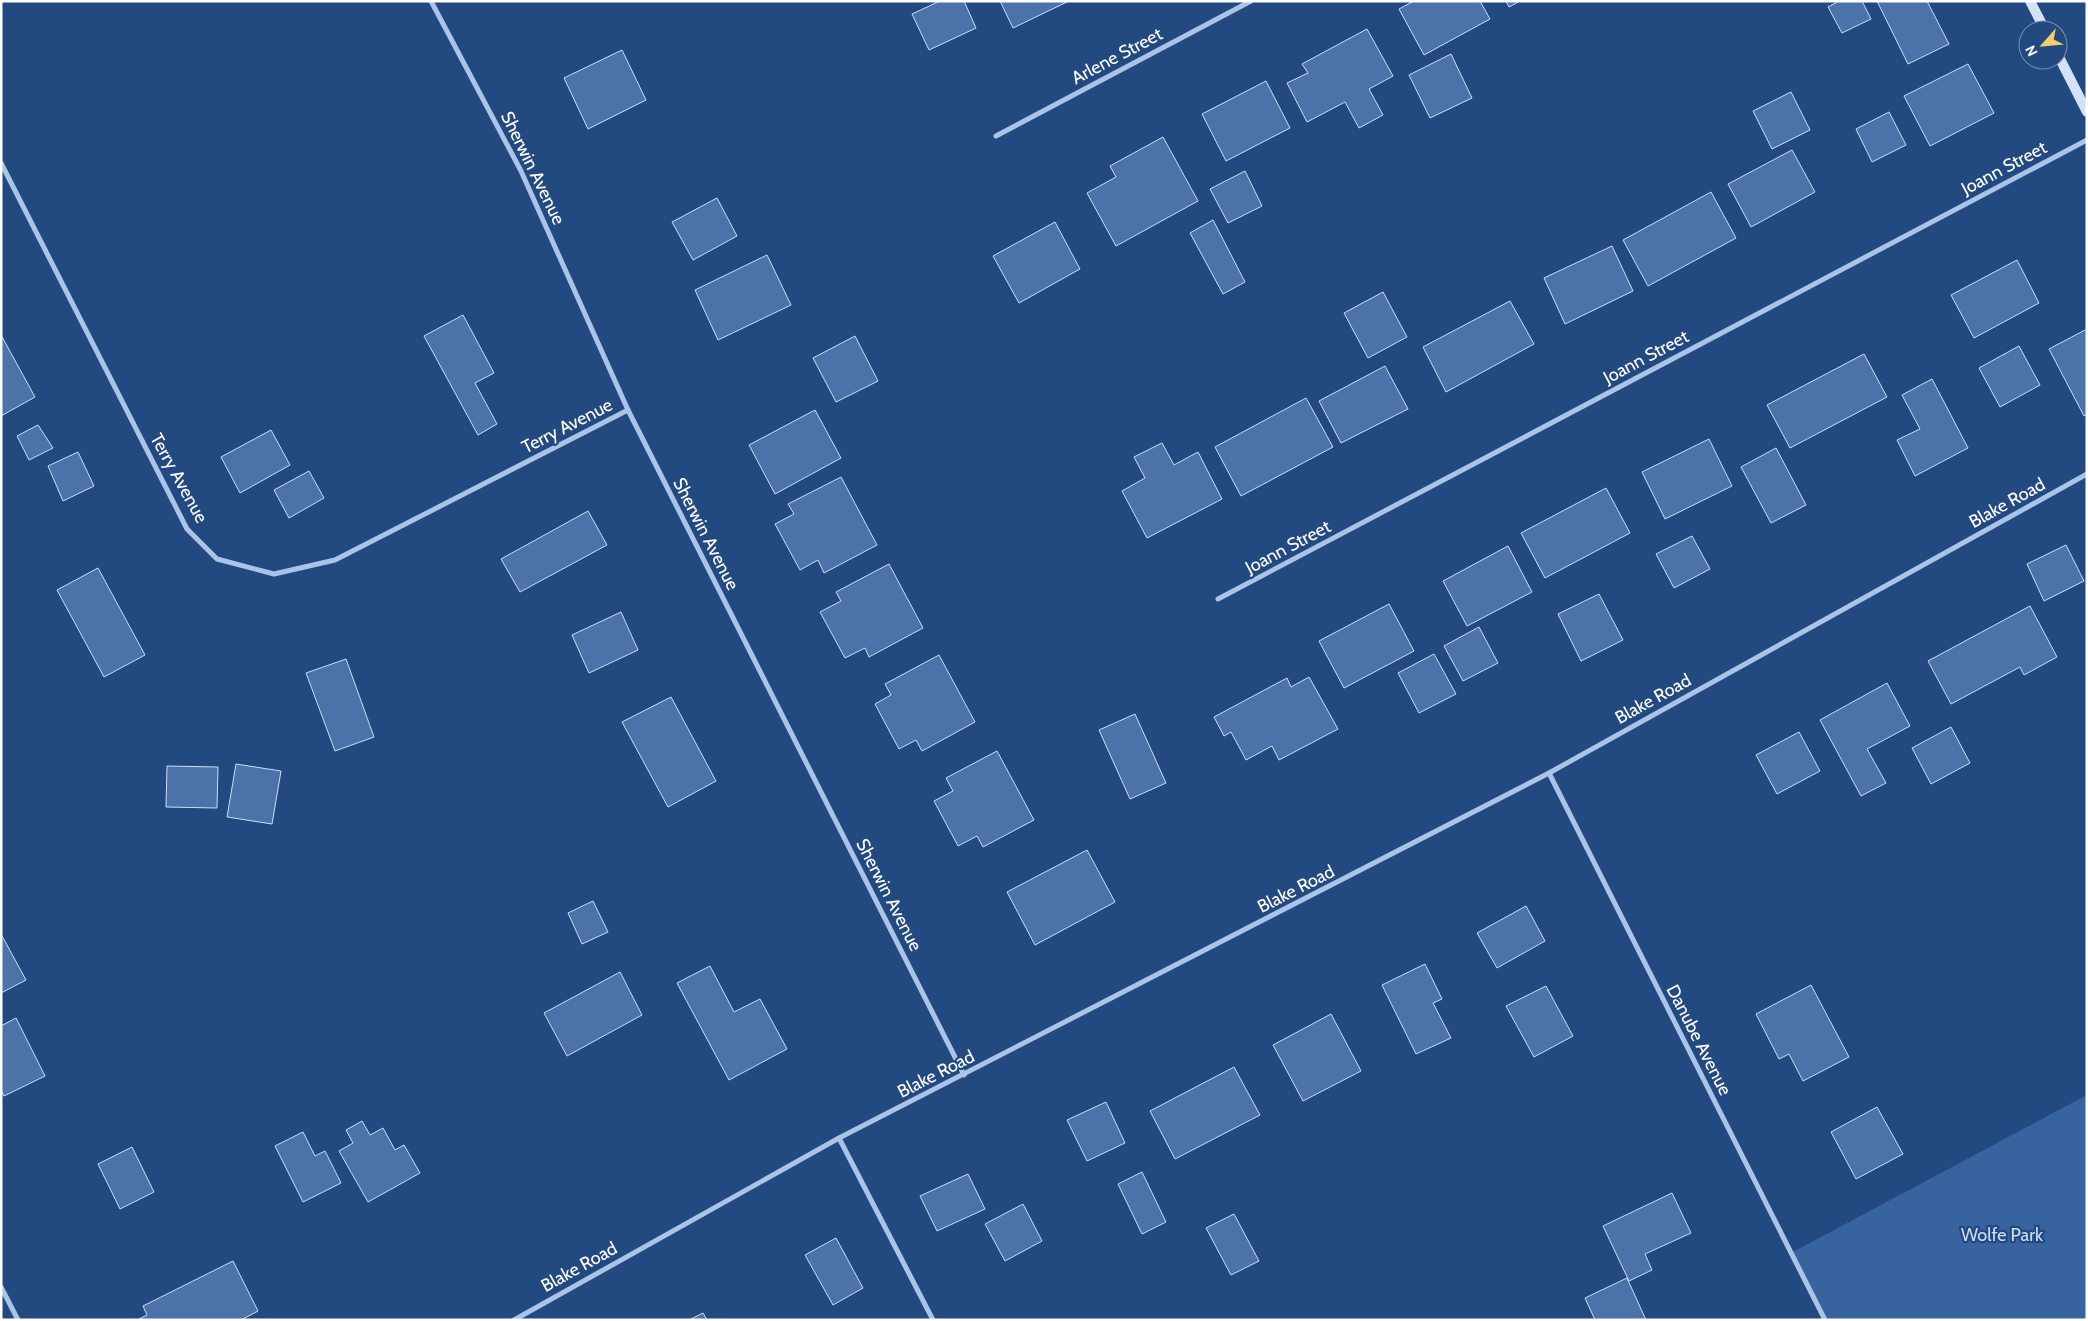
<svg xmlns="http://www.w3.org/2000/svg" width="2088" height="1321" font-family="Cabin,sans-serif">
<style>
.green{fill:#37639e}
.building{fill:#4b73a9;stroke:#cddef5}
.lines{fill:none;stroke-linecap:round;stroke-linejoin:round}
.street{stroke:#a9c4e7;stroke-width:5}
.secondary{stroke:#d3e2f6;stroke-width:10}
.labels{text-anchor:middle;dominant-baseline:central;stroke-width:4.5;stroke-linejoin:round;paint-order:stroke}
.street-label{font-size:18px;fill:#fff;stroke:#234a80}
.park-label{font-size:18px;fill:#cddef5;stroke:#234a80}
</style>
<rect width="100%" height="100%" fill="#234a80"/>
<!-- green -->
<polygon class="green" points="2087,1095 2087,1320 1825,1320 1791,1253"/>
<!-- building -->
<g class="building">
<polygon points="940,1 964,1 976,28 929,50 912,14"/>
<polygon points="1000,1 1069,1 1013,28"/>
<polygon points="1414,1 1480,1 1490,19 1424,55 1399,9"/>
<polygon points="1506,1 1520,1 1509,7"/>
<polygon points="1839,1 1862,1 1871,19 1842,33 1828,7"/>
<polygon points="1877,1 1927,1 1949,44 1908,64"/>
<polygon points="1367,29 1393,76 1369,89 1383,115 1359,128 1345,102 1307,122 1287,83 1308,73 1302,64"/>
<polygon points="622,50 646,100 588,129 564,78"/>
<polygon points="1451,54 1472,98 1430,118 1409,75"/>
<polygon points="1968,64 1994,113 1930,146 1904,96"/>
<polygon points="1266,81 1290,128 1226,161 1202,114"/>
<polygon points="1791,92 1810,130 1772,149 1753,111"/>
<polygon points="1889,112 1906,145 1872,162 1856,129"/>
<polygon points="1163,137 1198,201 1116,246 1087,193 1116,177 1110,166"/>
<polygon points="1792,150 1815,192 1751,227 1728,184"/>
<polygon points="1245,171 1262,206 1228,223 1210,189"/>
<polygon points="1711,192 1736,238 1648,286 1623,240"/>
<polygon points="717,198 737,236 693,260 672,222"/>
<polygon points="1213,220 1245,282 1223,294 1190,233"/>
<polygon points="1055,222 1080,269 1019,303 993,256"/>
<polygon points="1612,246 1633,291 1565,324 1544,278"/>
<polygon points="767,255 791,305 718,340 695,290"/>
<polygon points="2017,260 2039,303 1974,338 1951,295"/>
<polygon points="1383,292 1407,337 1368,358 1344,313"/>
<polygon points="1510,301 1534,344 1446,392 1423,347"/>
<polygon points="463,315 494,373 475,383 497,424 478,435 424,336"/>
<polygon points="2087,329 2087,414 2084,416 2049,349"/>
<polygon points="1,335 35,397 1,416"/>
<polygon points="855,336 878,381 836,402 813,358"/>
<polygon points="2019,346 2040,385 2000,407 1979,368"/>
<polygon points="1864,354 1887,397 1790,448 1767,405"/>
<polygon points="1385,366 1408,409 1341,443 1319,401"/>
<polygon points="1932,379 1968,448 1915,476 1897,440 1920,429 1902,395"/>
<polygon points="1306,398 1333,447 1241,496 1215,447"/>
<polygon points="815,410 841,458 775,494 749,445"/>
<polygon points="38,425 53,448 29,460 17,436"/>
<polygon points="271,430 290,465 240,493 221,457"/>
<polygon points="1709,439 1732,486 1665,519 1642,472"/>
<polygon points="1162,443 1174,465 1198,452 1222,499 1147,538 1122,491 1145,478 1134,457"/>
<polygon points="1776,448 1806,505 1771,523 1741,467"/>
<polygon points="78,452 94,486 63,501 48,466"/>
<polygon points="309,471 324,498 289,518 274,490"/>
<polygon points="841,477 877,545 824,573 818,560 800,570 775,524 794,514 788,504"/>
<polygon points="1606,488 1630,533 1545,578 1521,533"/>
<polygon points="588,511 607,545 520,592 501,559"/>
<polygon points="1692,536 1710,569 1674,588 1656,554"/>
<polygon points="2066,545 2084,581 2044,601 2027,564"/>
<polygon points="1508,546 1532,592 1467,626 1443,581"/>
<polygon points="889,564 923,628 869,657 865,648 845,658 820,612 841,601 836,592"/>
<polygon points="98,568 145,655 104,677 57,590"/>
<polygon points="1599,594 1623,640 1581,661 1558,614"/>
<polygon points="1389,604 1414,651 1344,688 1319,641"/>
<polygon points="2030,606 2057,657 2024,675 2020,667 1951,704 1928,661"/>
<polygon points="621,612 638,650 589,673 572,635"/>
<polygon points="1479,627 1498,663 1463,681 1444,646"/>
<polygon points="1434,654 1456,694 1419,713 1398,673"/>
<polygon points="939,655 975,722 922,751 916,740 899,749 875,704 891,695 885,684"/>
<polygon points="346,659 374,737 335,751 306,673"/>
<polygon points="1309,677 1338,729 1279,760 1272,746 1246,760 1231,732 1224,736 1214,717 1287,678 1291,687"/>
<polygon points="1887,683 1910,726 1867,749 1886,783 1861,796 1820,720"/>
<polygon points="671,697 716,781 668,807 622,722"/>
<polygon points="1135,714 1166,783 1130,799 1099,730"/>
<polygon points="1951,727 1970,763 1931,784 1912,748"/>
<polygon points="1799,732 1820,771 1777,794 1756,755"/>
<polygon points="997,751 1034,820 983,847 977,836 958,846 934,801 953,791 946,778"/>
<polygon points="236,764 281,771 272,824 227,817"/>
<polygon points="167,766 218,767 217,808 166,807"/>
<polygon points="1087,850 1115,902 1035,945 1007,892"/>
<polygon points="593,901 608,932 582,944 568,913"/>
<polygon points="1526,906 1545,941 1497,968 1477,933"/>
<polygon points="1,934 26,980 1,993"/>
<polygon points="1425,964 1442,999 1433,1003 1451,1038 1416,1054 1382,985"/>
<polygon points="710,966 734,1012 760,999 787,1049 729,1080 677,983"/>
<polygon points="620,972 642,1015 567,1056 544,1013"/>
<polygon points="1811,985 1849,1057 1803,1081 1789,1054 1779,1059 1756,1014"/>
<polygon points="1546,986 1573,1036 1534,1057 1506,1006"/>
<polygon points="1331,1014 1361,1071 1303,1101 1273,1045"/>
<polygon points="16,1018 45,1076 4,1096 1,1090 1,1026"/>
<polygon points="1234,1067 1260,1115 1175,1159 1150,1111"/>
<polygon points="1106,1102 1125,1143 1087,1161 1067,1120"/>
<polygon points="1877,1107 1903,1154 1856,1179 1831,1132"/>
<polygon points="362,1121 370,1135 383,1128 395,1150 404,1145 420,1173 368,1202 339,1151 353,1143 346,1130"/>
<polygon points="303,1132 315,1156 325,1151 341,1183 303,1202 275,1146"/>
<polygon points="132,1147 154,1192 120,1209 98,1164"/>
<polygon points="1142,1172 1166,1222 1142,1234 1118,1184"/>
<polygon points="968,1174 985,1209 937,1231 920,1196"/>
<polygon points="1672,1193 1691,1233 1645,1254 1652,1270 1629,1281 1603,1226"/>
<polygon points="1023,1204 1042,1241 1005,1261 985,1224"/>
<polygon points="1234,1214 1259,1261 1231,1275 1206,1228"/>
<polygon points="836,1238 863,1288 833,1305 805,1255"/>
<polygon points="233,1261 258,1311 241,1320 137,1320 147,1315 143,1306"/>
<polygon points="1627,1278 1646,1320 1595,1320 1585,1298"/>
<polygon points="703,1313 707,1320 689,1320"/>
</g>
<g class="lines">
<!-- street -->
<g class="street">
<polyline points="431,1 521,171 628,410 964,1075"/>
<polyline points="996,136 1251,1"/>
<polyline points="1,163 187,529 217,559 274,574 335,560 628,410"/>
<polyline points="1218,599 2087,140"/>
<polyline points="1549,773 1825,1320"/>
<polyline points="839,1138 933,1320"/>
<polyline points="1,1287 18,1320"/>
<polyline points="514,1320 839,1138 1549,773 2087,474"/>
</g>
<!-- secondary -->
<g class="secondary">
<polyline points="2030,1 2045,30"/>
<polyline points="2058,55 2087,112"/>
</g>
</g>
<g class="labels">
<!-- street labels -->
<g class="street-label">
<text transform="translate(1117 56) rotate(-28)">Arlene Street</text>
<text transform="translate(533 168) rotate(64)">Sherwin Avenue</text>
<text transform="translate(2004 168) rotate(-28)">Joann Street</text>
<text transform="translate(1646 357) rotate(-28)">Joann Street</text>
<text transform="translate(567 426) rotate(-27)">Terry Avenue</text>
<text transform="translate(179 478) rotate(61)">Terry Avenue</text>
<text transform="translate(2007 503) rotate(-29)">Blake Road</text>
<text transform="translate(706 534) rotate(63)">Sherwin Avenue</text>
<text transform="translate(1288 547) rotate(-28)">Joann Street</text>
<text transform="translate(1653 699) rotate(-29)">Blake Road</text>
<text transform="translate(1296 889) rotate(-27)">Blake Road</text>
<text transform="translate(889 895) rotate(63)">Sherwin Avenue</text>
<text transform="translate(1699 1040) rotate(63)">Danube Avenue</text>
<text transform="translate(936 1074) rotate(-27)">Blake Road</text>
<text transform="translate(579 1267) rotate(-29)">Blake Road</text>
</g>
<!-- park labels -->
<g class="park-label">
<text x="2002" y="1235">Wolfe Park</text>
</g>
</g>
<!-- border -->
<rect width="2088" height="1321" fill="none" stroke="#ffffff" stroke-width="5"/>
<!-- north arrow -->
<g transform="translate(2043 45) rotate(243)"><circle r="24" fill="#234a80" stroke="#7b92b3"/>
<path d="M0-4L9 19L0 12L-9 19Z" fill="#f2ce6c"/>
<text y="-8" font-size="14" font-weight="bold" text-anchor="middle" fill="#ffffff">N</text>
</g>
</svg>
